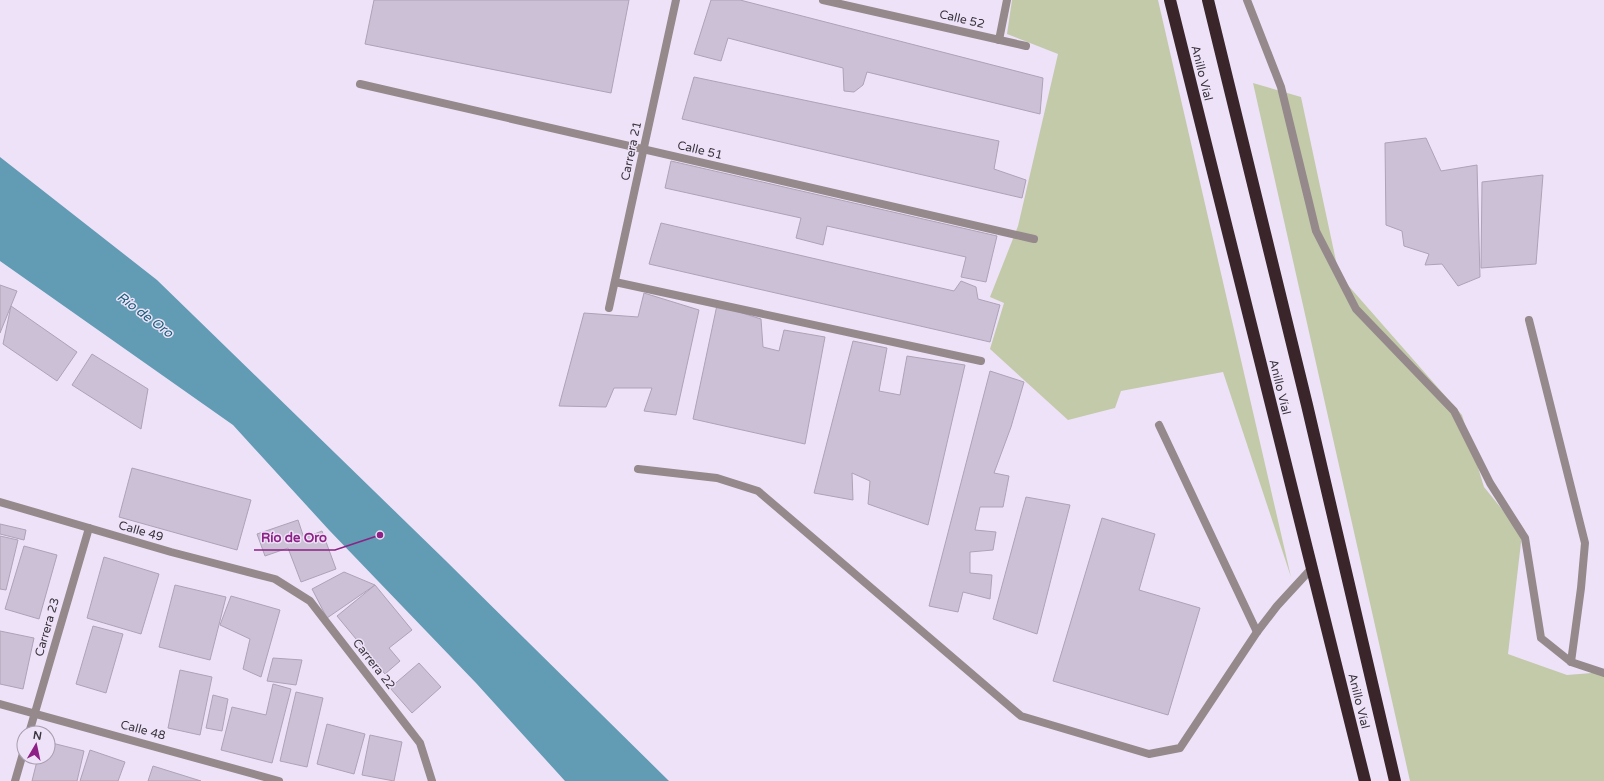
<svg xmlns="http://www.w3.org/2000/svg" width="1604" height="781" font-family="'Varela Round',sans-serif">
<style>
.green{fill:#c3caaa}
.water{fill:#619bb4}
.building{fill:#cbc0d5;stroke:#ada2b6}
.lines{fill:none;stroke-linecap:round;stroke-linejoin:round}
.lane{stroke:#95898c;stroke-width:8}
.street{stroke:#95898c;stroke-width:8}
.highway{stroke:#39252a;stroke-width:12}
.labels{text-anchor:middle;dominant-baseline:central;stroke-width:3;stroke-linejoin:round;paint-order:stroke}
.street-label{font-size:12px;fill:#3a353d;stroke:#eee2f8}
.water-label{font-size:13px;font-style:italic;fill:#15607a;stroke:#eee2f8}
.leader{fill:none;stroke:#8d2185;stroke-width:1.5}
.callout-dot{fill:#8d2185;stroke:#eee2f8;stroke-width:1.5}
.callout-label{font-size:13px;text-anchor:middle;font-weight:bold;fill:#8d2185;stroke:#eee2f8;stroke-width:3;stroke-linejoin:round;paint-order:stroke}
</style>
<rect width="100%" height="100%" fill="#eee2f8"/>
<!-- green -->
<g class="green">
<polygon points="1012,0 1158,0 1291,577 1223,372 1121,391 1115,408 1068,420 990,349 1004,303 990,297 1018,226 1058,54 1007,34"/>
<polygon points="1253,83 1301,97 1339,275 1462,415 1484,487 1522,534 1508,654 1567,675 1604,672 1604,781 1410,781"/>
</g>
<!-- water -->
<polygon class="water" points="0,157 157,280 445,560 669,781 565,781 476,683 329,530 233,425 0,261"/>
<!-- building -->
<g class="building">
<polygon points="374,0 629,0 611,93 365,44"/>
<polygon points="711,0 740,0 1043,78 1040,114 867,72 863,85 854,92 844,91 843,68 728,38 721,61 694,54"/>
<polygon points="694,77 999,141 994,169 1026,180 1022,198 682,119"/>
<polygon points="1426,138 1441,171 1477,165 1480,277 1458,286 1442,264 1425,265 1429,254 1404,246 1402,231 1386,225 1385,143"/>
<polygon points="671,161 997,236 986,282 961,277 966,257 827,226 823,245 796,238 801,218 665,188"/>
<polygon points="1543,175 1536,264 1481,268 1482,182"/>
<polygon points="661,223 954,291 961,281 976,287 978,299 1000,305 990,342 649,264"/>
<polygon points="0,285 17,291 0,333"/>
<polygon points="644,293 699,310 676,415 644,411 652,388 614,388 606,407 559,406 584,313 638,317"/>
<polygon points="717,305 761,319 763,347 779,351 784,330 825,337 805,444 693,419"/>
<polygon points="11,306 77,352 57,381 3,344"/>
<polygon points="853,341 887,348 879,391 900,395 907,356 965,365 928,525 868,504 870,481 852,473 853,500 814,493"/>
<polygon points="92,354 148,389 141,429 72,385"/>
<polygon points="990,371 1024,382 1011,427 994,473 1009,476 1003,507 980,507 975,530 996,532 993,550 970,552 970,573 992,575 990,599 963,592 958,612 929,606"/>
<polygon points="132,468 251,500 237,550 119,517"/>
<polygon points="1026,497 1070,505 1037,634 993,619"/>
<polygon points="1102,518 1155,534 1139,590 1200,608 1168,715 1053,681"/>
<polygon points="298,520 304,538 322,531 336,569 301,582 288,548 265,556 257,534"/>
<polygon points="0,524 26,530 24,540 0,534"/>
<polygon points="0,536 18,540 6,590 0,589"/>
<polygon points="24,546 57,555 39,619 5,609"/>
<polygon points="104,557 159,574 141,634 87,618"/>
<polygon points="344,572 375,585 327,618 312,589"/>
<polygon points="175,585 226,597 210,660 159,647"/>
<polygon points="375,585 412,630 389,648 400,661 385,674 337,616"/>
<polygon points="231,596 280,610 261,677 243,669 250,639 220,625"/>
<polygon points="93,626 123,634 106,693 76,684"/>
<polygon points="0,631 34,638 23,689 0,684"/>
<polygon points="273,658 302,660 296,685 267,681"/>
<polygon points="419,663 441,687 412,713 390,688"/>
<polygon points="180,670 212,677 200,735 168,728"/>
<polygon points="273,684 291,689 272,763 221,750 232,707 266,715"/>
<polygon points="296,692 323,698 307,767 280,761"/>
<polygon points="213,695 228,699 222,731 206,728"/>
<polygon points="327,724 365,734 354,774 317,764"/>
<polygon points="370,735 402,742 394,781 362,775"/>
<polygon points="48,742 84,751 77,781 32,781 38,757 48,757"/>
<polygon points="90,750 125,762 118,781 80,781"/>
<polygon points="153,766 201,781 148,781"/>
</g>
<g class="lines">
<!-- lane -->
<g class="lane">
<polyline points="1247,0 1281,87 1316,231 1356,309 1454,411 1490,483 1525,538 1541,638 1571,662 1604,673"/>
<polyline points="1529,320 1585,543 1581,588 1571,662"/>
<polyline points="1159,425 1257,632"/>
<polyline points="638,469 717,478 758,491 1021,716 1149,754 1180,748 1257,632 1277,606 1311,569"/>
</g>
<!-- street -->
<g class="street">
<polyline points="823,0 1026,46"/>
<polyline points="999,40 1007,0"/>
<polyline points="360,84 1034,239"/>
<polyline points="615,282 981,361"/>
<polyline points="609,308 676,0"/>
<polyline points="0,502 171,552 275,579 310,601 420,743 432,781"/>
<polyline points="0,704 279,781"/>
<polyline points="29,733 89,528"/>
<polyline points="15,781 24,750"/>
</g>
<!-- highway -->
<g class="highway">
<polyline points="1170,0 1365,781"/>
<polyline points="1208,0 1307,405 1395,781"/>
</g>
</g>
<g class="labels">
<!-- street labels -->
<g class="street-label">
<text transform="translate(962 19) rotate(13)">Calle 52</text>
<text transform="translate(1202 73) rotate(76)">Anillo Víal</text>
<text transform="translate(700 150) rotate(13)">Calle 51</text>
<text transform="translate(631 151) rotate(-78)">Carrera 21</text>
<text transform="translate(1280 387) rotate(76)">Anillo Víal</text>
<text transform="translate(141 531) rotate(16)">Calle 49</text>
<text transform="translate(47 627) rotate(-74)">Carrera 23</text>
<text transform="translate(374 664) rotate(52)">Carrera 22</text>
<text transform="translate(1359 701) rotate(76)">Anillo Víal</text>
<text transform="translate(143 730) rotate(15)">Calle 48</text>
</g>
<!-- water labels -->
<g class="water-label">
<text transform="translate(145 315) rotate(37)">Río de Oro</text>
</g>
</g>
<!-- callouts -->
<path class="leader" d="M380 535L335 550H254"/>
<circle class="callout-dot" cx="380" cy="535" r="4"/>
<g class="callout-label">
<text x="294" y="542">Río de Oro</text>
</g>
<!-- north arrow -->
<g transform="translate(36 745) rotate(9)"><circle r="19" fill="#eee2f8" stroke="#a69dad"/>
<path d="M0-3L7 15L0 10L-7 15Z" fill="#8d2185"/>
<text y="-6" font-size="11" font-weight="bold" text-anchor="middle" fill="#3a353d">N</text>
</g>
</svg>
